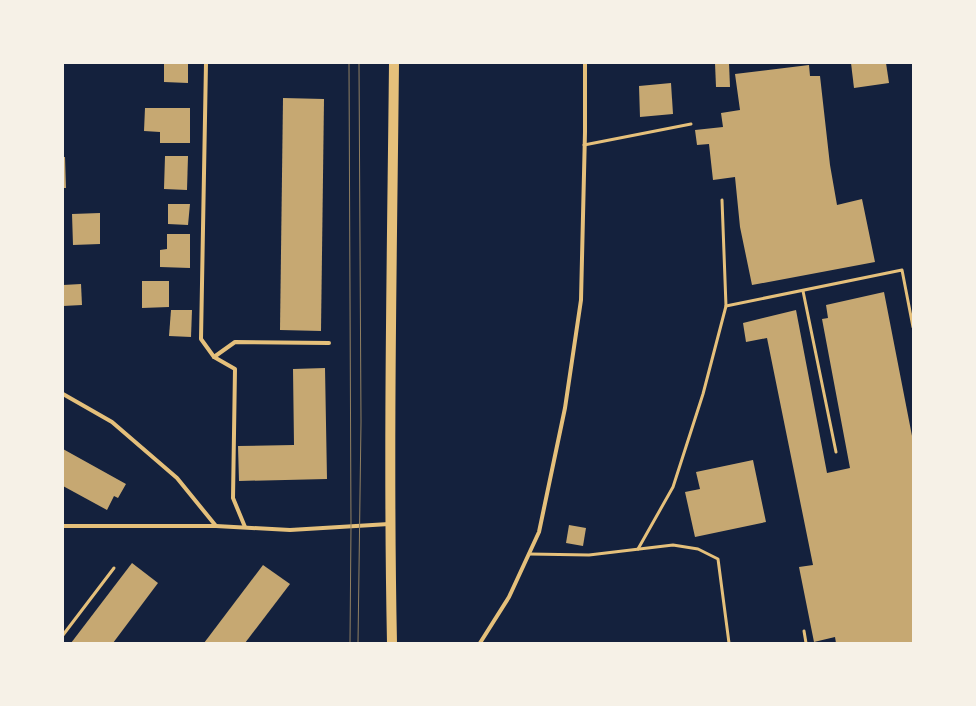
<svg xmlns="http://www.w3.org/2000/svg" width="976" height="706" font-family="'Work Sans',sans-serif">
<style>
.building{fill:#c6a872}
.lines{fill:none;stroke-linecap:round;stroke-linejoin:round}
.service{stroke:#e5c07b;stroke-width:3}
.minor{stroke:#e5c07b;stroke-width:4}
.primary{stroke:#e5c07b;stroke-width:10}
.tram{stroke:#918062;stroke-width:1}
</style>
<rect width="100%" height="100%" fill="#14213d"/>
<!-- building -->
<g class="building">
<polygon points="164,63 188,63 188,83 164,82"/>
<polygon points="715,63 729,63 730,87 716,87"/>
<polygon points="851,63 886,63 889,83 854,88"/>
<polygon points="809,65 810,76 820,76 830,165 837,205 862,199 875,262 752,285 740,227 735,177 713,180 709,144 697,145 695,130 723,127 721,113 740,110 735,74"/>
<polygon points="671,83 673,114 640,117 639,86"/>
<polygon points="283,98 324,99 321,331 280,330"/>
<polygon points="145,108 190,108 190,143 160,143 160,132 144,131"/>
<polygon points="165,156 188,156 187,190 164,189"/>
<polygon points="63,157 65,157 66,188 63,188"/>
<polygon points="168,204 190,204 188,225 168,224"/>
<polygon points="100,213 100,244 73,245 72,214"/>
<polygon points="167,234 190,234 190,268 160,267 160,250 167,249"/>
<polygon points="142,281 169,281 169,307 142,308"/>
<polygon points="81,284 82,305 63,306 63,285"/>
<polygon points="884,292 913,441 913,643 836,643 835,637 814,642 799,567 813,565 767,338 746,342 743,323 796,310 827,473 850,468 822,319 828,318 826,305"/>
<polygon points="171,310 192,310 191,337 169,336"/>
<polygon points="325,368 327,479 239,481 238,446 294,445 293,369"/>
<polygon points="63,449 126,484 118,498 114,496 107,510 63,486"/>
<polygon points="753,460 766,522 695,537 685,492 700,489 696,472"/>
<polygon points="569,525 586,528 583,546 566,543"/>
<polygon points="132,563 158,583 113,643 71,643"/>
<polygon points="263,565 290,584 245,643 204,643"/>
</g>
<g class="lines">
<!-- service -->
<g class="service">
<polyline points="584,145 691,124"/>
<polyline points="803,291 836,452"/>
<polyline points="726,306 902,270 913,327"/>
<polyline points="638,549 673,487 703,394 726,306 722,200"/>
<polyline points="529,554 589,555 673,545 698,549 718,559 729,643"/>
<polyline points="804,631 806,643"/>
<polyline points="63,635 114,568"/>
</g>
<!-- minor -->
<g class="minor">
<polyline points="206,63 201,339 214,357 235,369 233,498 245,527"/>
<polyline points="214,357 235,342 329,343"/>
<polyline points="63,394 112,422 177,478 216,526"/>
<polyline points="63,526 216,526 290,530 389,524"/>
<polyline points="480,643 509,597 539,532 565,408 581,300 585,132 585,63"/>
</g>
<!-- primary -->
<path class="primary" d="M392 643C388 450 392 256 394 63"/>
<!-- tram -->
<g class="tram">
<polyline points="349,63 351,526 350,643"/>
<polyline points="358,643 361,422 359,63"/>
</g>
</g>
<!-- border -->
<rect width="976" height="706" fill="none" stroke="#f6f1e7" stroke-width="128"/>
</svg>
